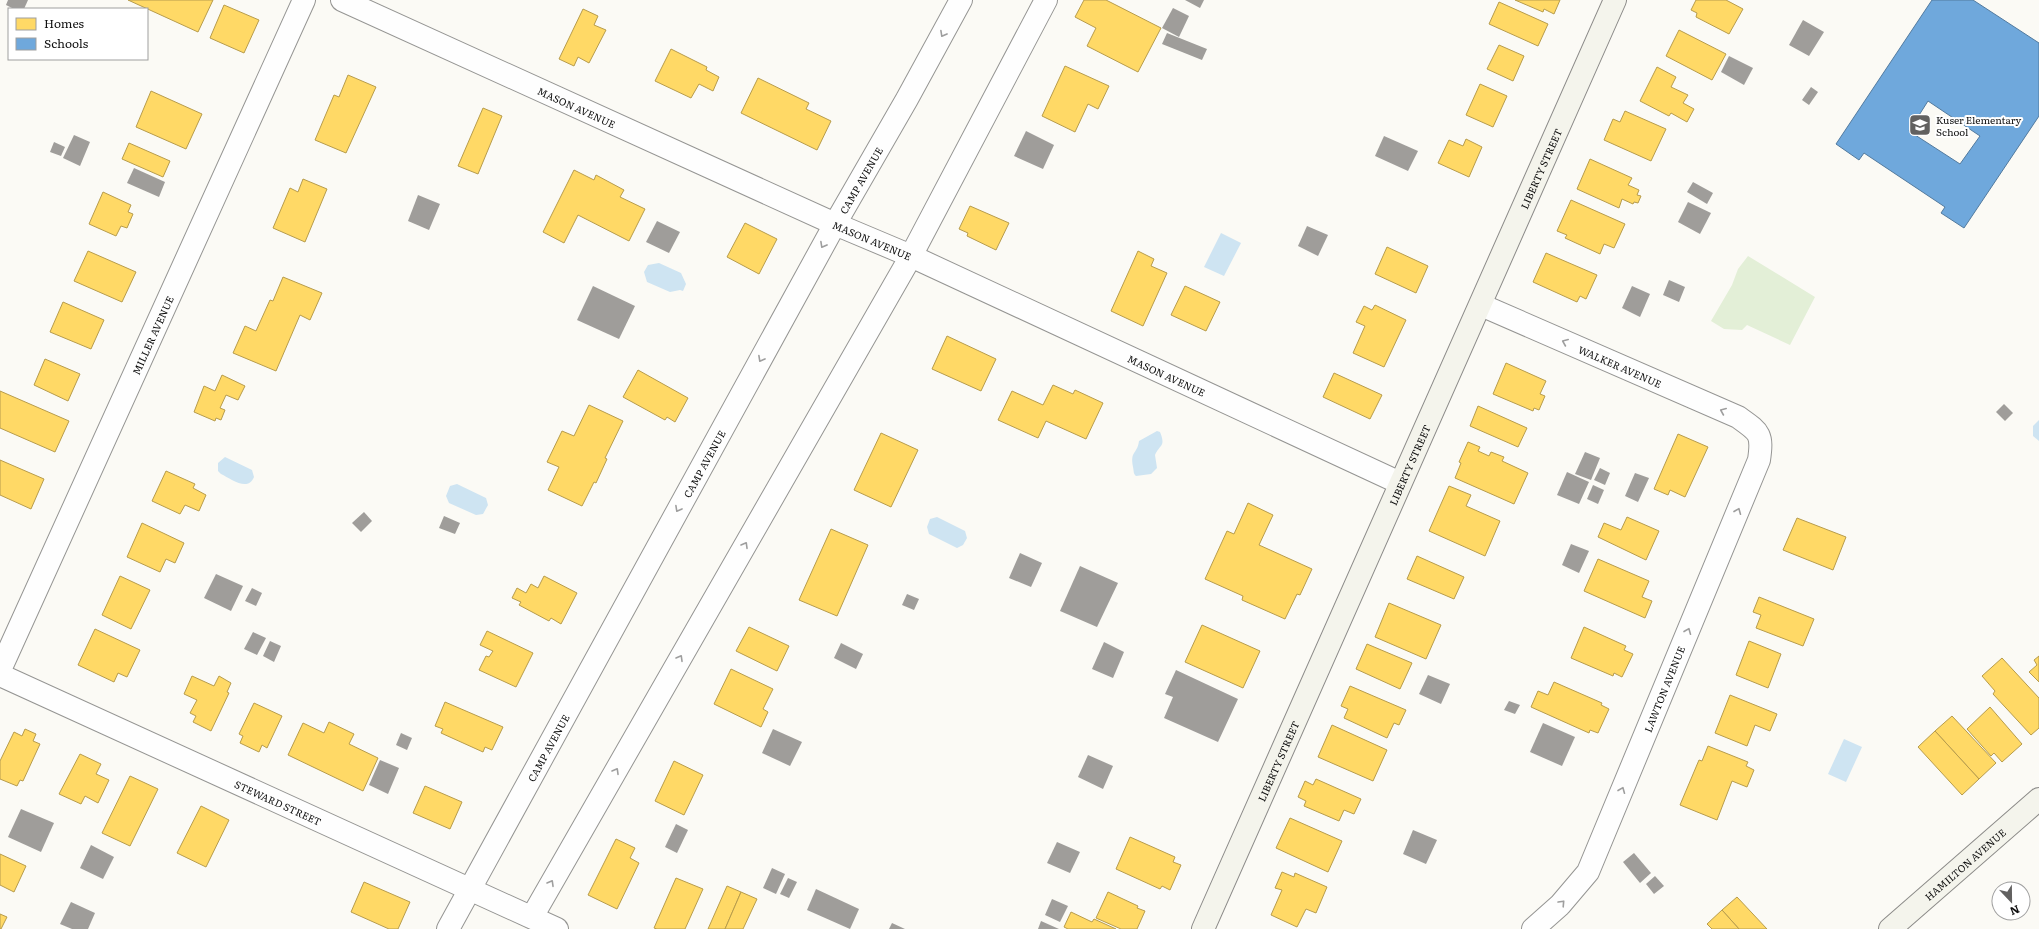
<svg xmlns="http://www.w3.org/2000/svg" width="2039" height="929" font-family="Literata,serif">
<style>
.green{fill:#e3efd7}
.water{fill:#cee4f2}
.homes{fill:#ffd966;stroke:#b79c4c}
.schools{fill:#6fa8dc;stroke:#527a9e;fill-rule:evenodd}
.building{fill:#9f9d9a}
.lines{fill:none;stroke-linecap:round;stroke-linejoin:round}
.street-casing{stroke:#959593;stroke-width:24}
.secondary-casing{stroke:#8c8b89;stroke-width:24}
.street{stroke:#fefefe;stroke-width:22}
.secondary{stroke:#f4f4ec;stroke-width:22}
.oneway{stroke:#9e9e9e}
.labels{text-anchor:middle;dominant-baseline:central;stroke-width:4;stroke-linejoin:round;paint-order:stroke}
.street-label{font-size:10px;fill:#0f0f0f;stroke:#fff}
.poi-label{font-size:10px;fill:#0f0f0f;stroke:#fff;text-anchor:start}
</style>
<rect width="100%" height="100%" fill="#fbfaf5"/>
<!-- green -->
<polygon class="green" points="1748,256 1815,297 1790,345 1747,325 1742,330 1724,329 1711,321 1732,285 1738,269"/>
<!-- water -->
<g class="water">
<polygon points="1221,233 1241,243 1224,276 1204,267"/>
<polygon points="659,263 681,273 686,284 683,291 680,290 670,292 647,282 644,272 648,265"/>
<polygon points="2039,420 2039,441 2033,436 2033,426"/>
<path d="M1157 431 1160 432C1166 447 1160 444 1155 455L1157 468 1151 474 1136 476C1133 473 1134 471 1133 467 1130 450 1137 455 1139 441Z"/>
<path d="M225 457 252 470 254 477C248 492 231 479 221 474L218 471V463Z"/>
<polygon points="457,484 486,498 488,505 483,514 476,515 449,503 446,496 450,486"/>
<polygon points="937,517 965,531 967,538 963,545 957,548 929,534 927,527 930,519"/>
<polygon points="1844,739 1862,747 1846,782 1828,774"/>
</g>
<!-- homes -->
<g class="homes">
<polygon points="128,0 213,0 198,32"/>
<polygon points="1084,0 1106,0 1161,28 1138,72 1087,46 1096,28 1075,17"/>
<polygon points="1515,0 1560,0 1554,14 1544,9 1543,12"/>
<polygon points="1696,0 1726,0 1743,9 1729,34 1696,17 1697,13 1691,10"/>
<polygon points="1499,2 1548,24 1538,46 1489,24"/>
<polygon points="224,5 259,20 244,53 210,38"/>
<polygon points="583,9 598,16 594,25 606,30 589,63 578,57 574,66 559,59"/>
<polygon points="1679,30 1726,54 1712,80 1666,56"/>
<polygon points="1499,45 1524,56 1513,81 1487,69"/>
<polygon points="671,49 707,67 706,70 719,77 713,91 699,84 691,98 655,81"/>
<polygon points="1065,66 1109,86 1098,109 1088,104 1075,132 1042,116"/>
<polygon points="1657,67 1676,77 1671,87 1688,95 1683,103 1694,109 1687,122 1671,113 1669,116 1640,101"/>
<polygon points="348,75 376,87 346,153 315,140 334,95 339,97"/>
<polygon points="758,78 809,103 806,109 831,121 817,150 741,113"/>
<polygon points="1480,84 1507,96 1493,127 1466,115"/>
<polygon points="151,91 202,114 186,149 136,127"/>
<polygon points="483,108 502,116 478,174 458,166"/>
<polygon points="1625,111 1666,129 1651,161 1604,140 1613,119 1620,122"/>
<polygon points="1466,139 1482,147 1469,177 1438,163 1449,140 1463,146"/>
<polygon points="129,143 170,161 163,177 122,159"/>
<polygon points="1590,159 1632,178 1628,185 1639,190 1637,195 1641,196 1638,203 1634,202 1633,204 1622,199 1619,208 1577,189"/>
<polygon points="574,170 594,180 596,175 624,190 620,197 645,209 629,241 578,215 564,243 543,232"/>
<polygon points="303,179 327,189 305,242 273,228 290,188 298,192"/>
<polygon points="103,192 131,205 128,212 133,214 127,228 121,226 116,236 89,224"/>
<polygon points="1571,200 1625,224 1614,248 1604,244 1600,254 1565,238 1567,235 1557,231"/>
<polygon points="970,206 1009,223 996,250 967,236 968,233 959,229"/>
<polygon points="745,223 777,239 759,274 727,257"/>
<polygon points="1387,247 1428,266 1416,293 1375,274"/>
<polygon points="88,251 136,272 122,302 74,281"/>
<polygon points="1138,251 1154,259 1151,266 1167,273 1143,326 1111,311"/>
<polygon points="1546,253 1597,275 1586,299 1580,296 1577,302 1533,282"/>
<polygon points="283,277 322,293 310,320 300,315 276,371 233,353 245,326 256,331 270,300 273,301"/>
<polygon points="1185,286 1220,302 1206,331 1171,315"/>
<polygon points="63,302 104,320 91,349 50,332"/>
<polygon points="1375,305 1406,320 1384,367 1353,353 1365,326 1356,322 1364,306 1372,310"/>
<polygon points="947,336 996,359 981,391 932,369"/>
<polygon points="45,359 80,374 68,401 34,385"/>
<polygon points="1506,363 1546,381 1540,394 1545,396 1539,410 1534,408 1533,411 1493,394"/>
<polygon points="638,370 688,398 675,422 667,417 665,420 623,397"/>
<polygon points="1334,373 1382,395 1370,419 1323,397"/>
<polygon points="222,375 245,386 238,400 226,395 220,408 225,410 221,420 216,418 215,421 194,412 204,386 215,391"/>
<polygon points="1053,385 1073,394 1075,390 1103,403 1086,439 1046,421 1038,438 998,420 1012,391 1043,405"/>
<polygon points="0,391 69,421 55,452 0,428"/>
<polygon points="589,405 623,421 605,458 607,459 596,483 594,482 582,506 548,490 559,467 547,462 562,431 574,436"/>
<polygon points="1478,406 1527,428 1518,447 1470,426"/>
<polygon points="881,433 918,450 891,507 854,490"/>
<polygon points="1678,434 1708,447 1685,497 1670,490 1668,495 1654,489"/>
<polygon points="1468,442 1480,447 1478,451 1489,456 1491,452 1504,457 1502,461 1528,473 1514,504 1455,478 1461,463 1459,462"/>
<polygon points="0,460 44,479 31,509 0,495"/>
<polygon points="166,471 195,484 193,488 206,495 199,511 185,505 180,514 152,501"/>
<polygon points="1449,486 1471,495 1466,506 1500,521 1485,556 1429,531"/>
<polygon points="1248,503 1273,515 1259,545 1312,569 1300,595 1297,594 1285,619 1242,600 1243,596 1205,579 1227,531 1234,534"/>
<polygon points="1627,517 1659,531 1646,560 1598,537 1604,523 1621,530"/>
<polygon points="1797,518 1846,537 1833,570 1783,550"/>
<polygon points="142,523 184,543 175,563 166,559 160,572 127,557"/>
<polygon points="831,529 868,545 837,616 799,600"/>
<polygon points="1417,556 1464,577 1454,599 1407,579"/>
<polygon points="1598,559 1649,581 1642,597 1652,601 1645,618 1584,591"/>
<polygon points="120,576 150,590 131,629 102,615"/>
<polygon points="544,576 577,593 561,624 551,618 549,621 519,605 521,602 512,598 517,588 526,593 531,584 538,588"/>
<polygon points="1759,597 1814,619 1803,646 1756,628 1761,615 1753,612"/>
<polygon points="1389,603 1441,625 1426,659 1375,637"/>
<polygon points="1202,625 1260,651 1243,688 1185,662"/>
<polygon points="749,627 789,646 777,671 736,651"/>
<polygon points="1584,627 1626,646 1624,650 1633,654 1622,677 1614,673 1613,676 1571,658"/>
<polygon points="95,629 140,650 127,677 118,673 114,682 78,665"/>
<polygon points="487,631 533,653 516,687 479,670 486,656 489,657 493,651 480,645"/>
<polygon points="1749,641 1781,654 1768,688 1736,675"/>
<polygon points="1367,644 1412,663 1400,689 1356,669"/>
<polygon points="2039,656 2039,682 2029,672 2037,665 2034,660"/>
<polygon points="2002,658 2039,698 2039,728 2031,735 1993,694 1995,691 1982,676"/>
<polygon points="731,669 773,689 763,709 768,712 761,727 714,704"/>
<polygon points="192,676 214,686 219,676 231,683 227,692 229,693 211,731 193,722 196,716 190,713 197,700 184,694"/>
<polygon points="1554,682 1602,703 1601,705 1609,709 1598,733 1590,730 1589,733 1531,707 1538,691 1548,695"/>
<polygon points="1350,686 1406,710 1399,725 1394,723 1387,738 1344,718 1348,709 1341,706"/>
<polygon points="1730,695 1777,714 1770,731 1755,725 1747,746 1715,733"/>
<polygon points="445,702 503,727 492,750 485,747 483,752 441,733 443,729 435,726"/>
<polygon points="254,703 282,716 267,748 262,745 259,752 240,743 243,736 239,734"/>
<polygon points="1990,707 2022,744 2002,762 1994,753 1991,756 1967,729"/>
<polygon points="1952,716 1996,763 1979,779 1935,731"/>
<polygon points="329,722 354,734 349,744 378,758 363,791 288,755 303,723 324,733"/>
<polygon points="1332,725 1387,750 1373,781 1318,757"/>
<polygon points="25,729 36,734 33,741 40,744 23,781 20,780 17,786 0,779 0,761 14,732 22,736"/>
<polygon points="1935,731 1979,779 1962,795 1918,747"/>
<polygon points="1708,746 1748,762 1746,766 1754,770 1747,787 1732,781 1717,820 1680,805 1699,760 1702,761"/>
<polygon points="80,754 101,764 96,774 109,780 98,803 85,796 81,804 59,794"/>
<polygon points="674,761 703,775 684,815 655,801"/>
<polygon points="130,776 158,789 130,846 102,833"/>
<polygon points="1316,779 1361,799 1354,814 1344,810 1339,821 1304,806 1306,801 1298,797 1305,781 1313,785"/>
<polygon points="425,786 462,802 450,829 413,813"/>
<polygon points="201,806 229,820 206,867 177,853"/>
<polygon points="1290,818 1342,841 1328,872 1276,848"/>
<polygon points="1130,837 1175,857 1173,862 1181,865 1170,890 1162,886 1160,889 1116,869"/>
<polygon points="616,839 635,848 630,858 639,863 617,909 588,895"/>
<polygon points="0,854 26,866 14,892 0,885"/>
<polygon points="1282,872 1294,877 1295,873 1327,887 1316,913 1306,909 1297,927 1271,915 1282,890 1275,888"/>
<polygon points="676,878 703,889 685,929 657,929 654,928"/>
<polygon points="364,882 410,902 398,929 389,929 351,912"/>
<polygon points="727,886 741,892 725,929 708,929"/>
<polygon points="741,892 757,899 743,929 725,929"/>
<polygon points="1108,892 1138,906 1137,908 1145,911 1137,929 1121,929 1096,918"/>
<polygon points="1737,897 1767,929 1739,929 1722,910"/>
<polygon points="1722,910 1739,929 1712,929 1707,924"/>
<polygon points="1071,912 1092,922 1094,919 1116,929 1068,929 1064,927"/>
<polygon points="0,914 7,917 1,929 0,929"/>
</g>
<!-- schools -->
<path class="schools" d="M1932 0H1973L2039 43V116L1964 228 1941 213 1945 207 1864 153 1859 160 1836 144ZM1928 101 1980 136 1960 164 1909 131Z"/>
<!-- building -->
<g class="building">
<polygon points="8,0 28,0 24,9 14,9 6,5"/>
<polygon points="1185,0 1204,0 1200,8"/>
<polygon points="1173,8 1189,16 1179,37 1162,28"/>
<polygon points="1803,20 1824,32 1809,56 1789,45"/>
<polygon points="1167,33 1207,49 1202,60 1162,44"/>
<polygon points="1729,56 1753,68 1744,85 1721,72"/>
<polygon points="1811,87 1818,92 1809,105 1802,100"/>
<polygon points="1026,131 1054,145 1043,169 1014,156"/>
<polygon points="74,135 90,142 80,166 63,158"/>
<polygon points="1384,136 1418,151 1408,171 1375,156"/>
<polygon points="54,142 65,147 61,156 50,152"/>
<polygon points="134,168 165,182 159,197 127,183"/>
<polygon points="1693,182 1713,193 1707,204 1687,192"/>
<polygon points="418,195 440,204 429,230 408,221"/>
<polygon points="1688,202 1711,213 1700,234 1678,222"/>
<polygon points="657,221 680,232 669,253 646,242"/>
<polygon points="1307,226 1328,235 1318,256 1298,246"/>
<polygon points="1669,280 1685,287 1679,302 1663,295"/>
<polygon points="593,286 635,306 619,339 577,320"/>
<polygon points="1632,286 1650,294 1640,317 1622,308"/>
<polygon points="2004,404 2013,413 2005,421 1996,412"/>
<polygon points="1585,452 1600,458 1591,480 1575,474"/>
<polygon points="1600,468 1610,473 1605,485 1594,480"/>
<polygon points="1567,472 1589,482 1579,504 1557,495"/>
<polygon points="1635,473 1649,478 1638,502 1625,496"/>
<polygon points="1593,485 1604,490 1598,504 1587,499"/>
<polygon points="364,512 372,521 361,532 352,523"/>
<polygon points="444,516 460,523 455,534 439,528"/>
<polygon points="1571,544 1589,551 1579,573 1562,565"/>
<polygon points="1020,553 1042,563 1031,587 1009,578"/>
<polygon points="1080,566 1118,583 1097,627 1060,611"/>
<polygon points="216,574 243,586 231,611 204,598"/>
<polygon points="252,588 262,593 256,606 245,601"/>
<polygon points="907,594 919,599 914,610 902,605"/>
<polygon points="253,632 266,638 257,655 244,649"/>
<polygon points="270,641 281,646 274,662 263,656"/>
<polygon points="1104,642 1124,652 1113,678 1092,669"/>
<polygon points="841,643 863,654 856,669 834,658"/>
<polygon points="1176,670 1238,699 1218,742 1164,718 1173,697 1165,694"/>
<polygon points="1428,675 1450,684 1441,704 1419,694"/>
<polygon points="1509,701 1520,705 1515,714 1504,710"/>
<polygon points="1543,723 1575,737 1562,766 1530,752"/>
<polygon points="773,729 802,742 790,766 762,753"/>
<polygon points="401,733 412,738 407,750 396,745"/>
<polygon points="1088,755 1113,766 1103,789 1078,777"/>
<polygon points="380,760 399,768 388,794 369,785"/>
<polygon points="21,809 54,823 41,852 8,837"/>
<polygon points="676,824 688,830 677,853 665,847"/>
<polygon points="1413,830 1437,840 1426,864 1403,854"/>
<polygon points="1057,842 1080,852 1070,873 1047,863"/>
<polygon points="91,845 114,857 103,879 80,868"/>
<polygon points="1634,853 1651,873 1640,883 1623,862"/>
<polygon points="772,868 785,874 776,894 763,888"/>
<polygon points="1655,876 1664,886 1654,894 1646,884"/>
<polygon points="788,878 797,882 789,898 780,894"/>
<polygon points="816,889 859,909 850,929 807,910"/>
<polygon points="1052,899 1068,906 1060,922 1045,915"/>
<polygon points="71,902 95,913 88,929 72,929 60,924"/>
<polygon points="1041,921 1059,929 1038,929"/>
<polygon points="892,923 905,929 889,929"/>
</g>
<g class="lines">
<!-- street casing -->
<g class="street-casing">
<g id="street">
<path id="s1" d="M342 0 835 224 911 256 1400 483"/>
<path id="s2" d="M1481 305 1738 417C1759 432 1763 433 1759 460L1588 872 1560 905 1533 929"/>
<path id="s3" d="M0 670 304 0"/>
<path id="s4" d="M0 675 557 929"/>
<polyline points="532,917 911,256 1046,0"/>
<path id="s5" d="M448 929 835 224 907 99 961 0"/>
</g>
</g>
<!-- secondary casing -->
<g class="secondary-casing">
<g id="secondary">
<path id="s6" d="M1203 929 1615 0"/>
<path id="s7" d="M1890 929 2039 799"/>
</g>
</g>
<!-- street -->
<use href="#street" class="street"/>
<!-- secondary -->
<use href="#secondary" class="secondary"/>
</g>
<!-- one-way arrows -->
<defs><path id="oneway-chevron" d="M-2-3.5L2.5 0L-2 3.5" fill="none" stroke-width="1.6" stroke-linecap="round" stroke-linejoin="round"/></defs>
<g class="oneway">
<use href="#oneway-chevron" transform="translate(943 34) rotate(119)"/>
<use href="#oneway-chevron" transform="translate(823 245) rotate(119)"/>
<use href="#oneway-chevron" transform="translate(1565 342) rotate(-157)"/>
<use href="#oneway-chevron" transform="translate(761 359) rotate(119)"/>
<use href="#oneway-chevron" transform="translate(1723 411) rotate(-157)"/>
<use href="#oneway-chevron" transform="translate(678 509) rotate(119)"/>
<use href="#oneway-chevron" transform="translate(1738 511) rotate(-68)"/>
<use href="#oneway-chevron" transform="translate(745 545) rotate(-60)"/>
<use href="#oneway-chevron" transform="translate(1688 631) rotate(-68)"/>
<use href="#oneway-chevron" transform="translate(680 658) rotate(-60)"/>
<use href="#oneway-chevron" transform="translate(616 771) rotate(-60)"/>
<use href="#oneway-chevron" transform="translate(1622 790) rotate(-68)"/>
<use href="#oneway-chevron" transform="translate(551 883) rotate(-60)"/>
<use href="#oneway-chevron" transform="translate(1562 903) rotate(-47)"/>
</g>
<!-- icons -->
<defs>
<g id="school-square" transform="scale(1.15)"><rect x="-9" y="-9" width="18" height="18" rx="4" fill="#626160" stroke="#fff"/><path d="M0-5L7-2L0 1L-7-2ZM-4 1L0 2.5L4 1V4Q0 6-4 4Z" fill="#fff"/></g>
</defs>
<g fill-rule="evenodd">
<use href="#school-square" x="1920" y="125"/>
</g>
<g class="labels">
<!-- street labels -->
<g class="street-label">
<text stroke="none"><textPath href="#s1" startOffset="258">MASON AVENUE</textPath></text>
<text stroke="none"><textPath href="#s6" startOffset="832">LIBERTY STREET</textPath></text>
<text stroke="none"><textPath href="#s5" startOffset="855">CAMP AVENUE</textPath></text>
<text stroke="none"><textPath href="#s1" startOffset="582">MASON AVENUE</textPath></text>
<text stroke="none"><textPath href="#s3" startOffset="368">MILLER AVENUE</textPath></text>
<text stroke="none"><textPath href="#s2" startOffset="152">WALKER AVENUE</textPath></text>
<text stroke="none"><textPath href="#s1" startOffset="906">MASON AVENUE</textPath></text>
<text stroke="none"><textPath href="#s5" startOffset="531">CAMP AVENUE</textPath></text>
<text stroke="none"><textPath href="#s6" startOffset="508">LIBERTY STREET</textPath></text>
<text transform="translate(1664 689) rotate(-68)">LAWTON AVENUE</text>
<text stroke="none"><textPath href="#s5" startOffset="207">CAMP AVENUE</textPath></text>
<text stroke="none"><textPath href="#s6" startOffset="184">LIBERTY STREET</textPath></text>
<text stroke="none"><textPath href="#s4" startOffset="306">STEWARD STREET</textPath></text>
<text stroke="none"><textPath href="#s7" startOffset="99">HAMILTON AVENUE</textPath></text>
</g>
<!-- poi labels -->
<g class="poi-label">
<text x="1936" y="119">Kuser Elementary<tspan x="1936" dy="12">School</tspan></text>
</g>
</g>
<!-- legend -->
<rect x="8" y="8" width="140" height="52" fill="#ffffff" stroke="#9f9f9f"/>
<rect x="16" y="18" width="20" height="12" fill="#ffd966" stroke="#9f9f9f"/>
<text x="44" y="28" font-size="12" fill="#0f0f0f">Homes</text>
<rect x="16" y="38" width="20" height="12" fill="#6fa8dc" stroke="#9f9f9f"/>
<text x="44" y="48" font-size="12" fill="#0f0f0f">Schools</text>
<!-- north arrow -->
<g transform="translate(2011 901) rotate(158)"><circle r="19" fill="#ffffff" stroke="#9f9f9f"/>
<path d="M0-3L7 15L0 10L-7 15Z" fill="#626160"/>
<text y="-6" font-size="11" font-weight="bold" text-anchor="middle" fill="#0f0f0f">N</text>
</g>
</svg>
